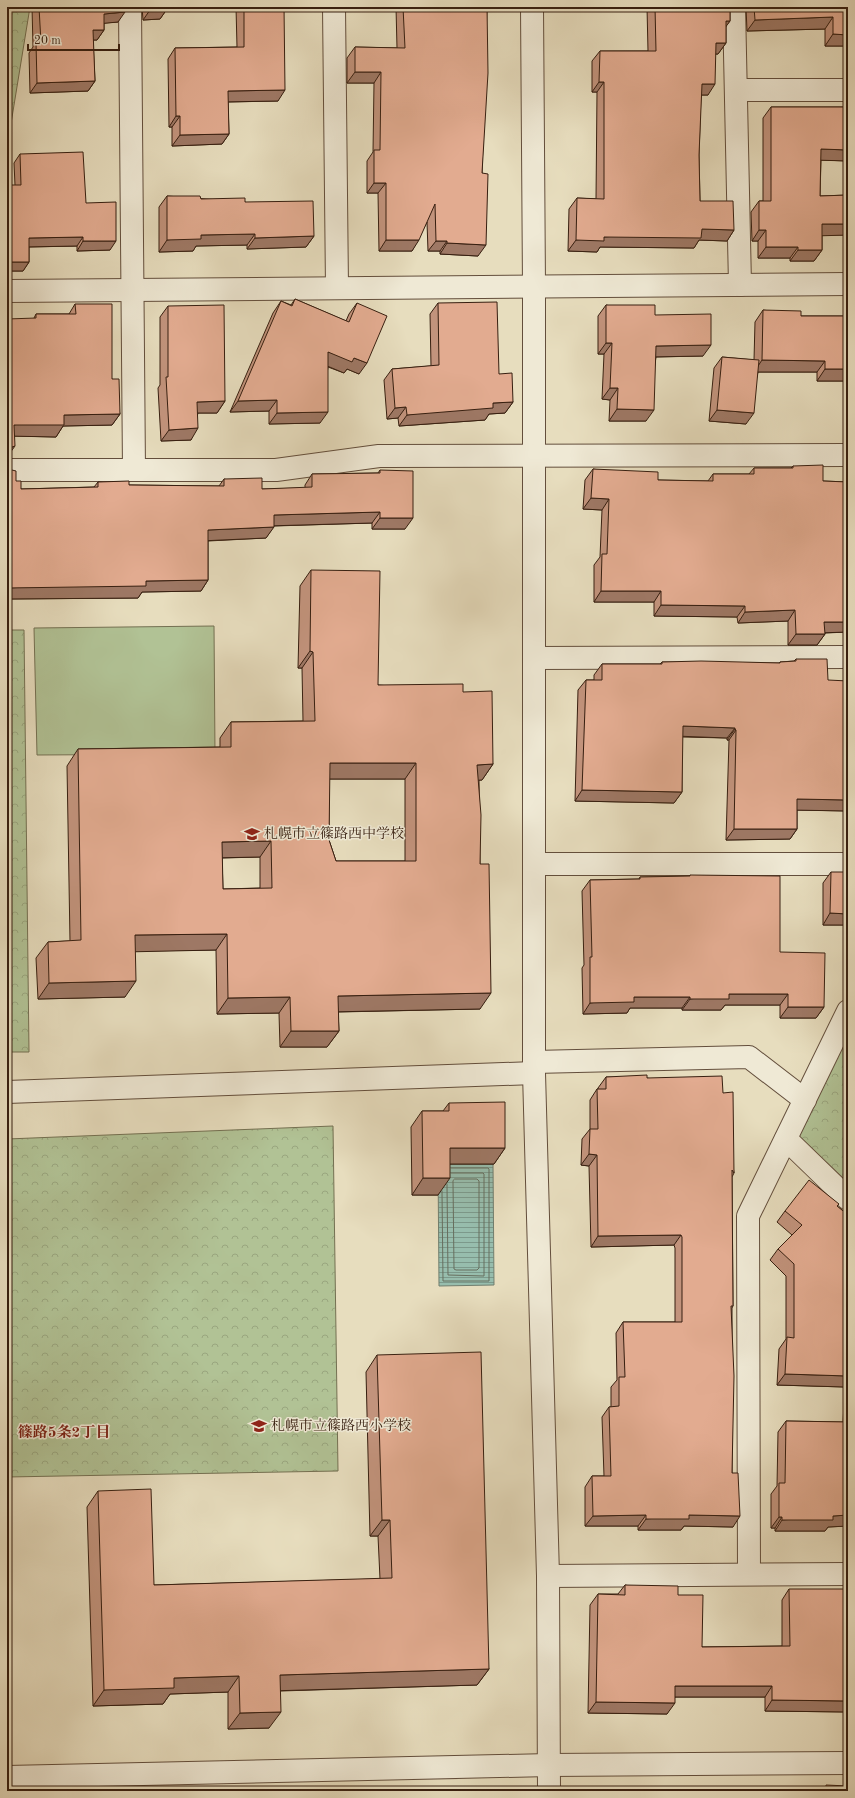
<svg xmlns="http://www.w3.org/2000/svg" width="855" height="1798" font-family="'Old Standard TT','Noto Serif JP',serif">
<style>
.green{fill:#b1c295;stroke:#747052}
.park{fill:url(#park-crowns);stroke:#747052}
.water{fill:url(#water-rules);stroke:#717e6e}
.lines{fill:none;stroke-linecap:round;stroke-linejoin:round}
.shore{stroke:#676e5e;stroke-width:1}
.street-casing{stroke:#634e3c;stroke-width:24}
.street{stroke:#efe9d5;stroke-width:22}
.wall{fill:#c2937c;stroke:#371f10;fill-rule:evenodd}
.shaded-wall{fill:#9e7865;stroke:#371f10}
.building{fill:#e2ab90;stroke:#371f10;fill-rule:evenodd}
.labels{text-anchor:middle;dominant-baseline:central;stroke-width:3;stroke-linejoin:round;paint-order:stroke}
.poi-label{font-size:14px;fill:#371f10;stroke:#efe9d5;text-anchor:start}
.neighbourhood-label{font-size:15px;font-weight:bold;fill:#7a1f14;stroke:#efe9d5}
</style>
<defs>
<pattern id="park-crowns" width="20" height="18" patternUnits="userSpaceOnUse"><rect width="20" height="18" fill="#b1c295"/><path d="M2 6a3 3 0 1 1 6 0M12 15a3 3 0 1 1 6 0" fill="none" stroke="#99a67f"/></pattern>
<pattern id="water-rules" width="6" height="5" patternUnits="userSpaceOnUse"><rect width="6" height="5" fill="#97bdad"/><path d="M0 2.5h6" fill="none" stroke="#7c998b"/></pattern>
</defs>
<rect width="100%" height="100%" fill="#e7ddbe"/>
<filter id="stains"><feTurbulence type="fractalNoise" baseFrequency=".005" numOctaves="4"/><feColorMatrix values="0 0 0 0 .2 0 0 0 0 .09 0 0 0 0 .02 0 0 0 .5 -.17"/></filter>
<radialGradient id="worn" r=".72"><stop offset=".6" stop-color="#630" stop-opacity="0"/><stop offset="1" stop-color="#630" stop-opacity=".3"/></radialGradient>
<!-- green -->
<polygon class="green" points="214,626 215,754 37,755 34,628"/>
<!-- park -->
<g class="park">
<polygon points="7,7 30,7 7,148"/>
<polygon points="7,630 24,630 29,1052 7,1052"/>
<polygon points="848,1011 848,1195 786,1139"/>
<polygon points="333,1126 338,1471 7,1477 7,1139"/>
</g>
<!-- water -->
<polygon class="water" points="438,1164 493,1164 494,1285 439,1286"/>
<g class="lines">
<!-- shore -->
<g class="shore">
<polygon points="455,1179 477,1179 479,1181 479,1268 477,1270 456,1270 454,1269 453,1181"/>
<polyline points="447,1184 448,1275 484,1276 484,1174 483,1173 451,1173"/>
<polyline points="442,1191 443,1281 489,1281 489,1169 488,1168 451,1168"/>
</g>
<!-- street casing -->
<g class="street-casing">
<g id="street">
<polyline points="130,7 134,470"/>
<polyline points="334,7 337,288"/>
<polyline points="532,7 534,286 534,1073 548,1576 549,1791"/>
<polyline points="734,7 740,285"/>
<polyline points="736,90 848,90"/>
<polyline points="7,291 848,284"/>
<polyline points="7,470 276,470 379,456 848,455"/>
<polyline points="534,658 848,657"/>
<polyline points="534,864 848,864"/>
<polyline points="534,1062 749,1057 805,1100"/>
<polyline points="7,1092 534,1073"/>
<polyline points="786,1139 848,1199"/>
<polyline points="749,1574 748,1216 848,1011"/>
<polyline points="548,1576 848,1574"/>
<polyline points="7,1777 549,1765 848,1763"/>
</g>
</g>
<!-- street -->
<use href="#street" class="street"/>
</g>
<!-- wall -->
<g class="wall">
<polygon points="32,7 125,7 118,22 104,23 104,30 97,40 93,40 95,81 88,91 30,93 29,53 33,47"/>
<polygon points="142,7 167,7 167,9 160,19 143,20"/>
<polygon points="236,7 284,7 278,101 228,102 229,134 222,144 172,146 172,127 169,127 168,59 175,48 237,47"/>
<polygon points="396,7 487,7 482,173 478,256 440,254 440,251 428,251 427,222 412,251 379,251 378,193 367,193 367,161 373,152 374,83 347,83 347,58 355,47 397,48"/>
<polygon points="647,7 730,7 730,21 726,26 726,43 718,54 715,54 708,95 701,95 699,155 700,201 734,230 727,241 699,240 694,248 600,247 597,252 568,251 569,209 577,198 596,199 597,92 592,92 592,61 600,51 648,51"/>
<polygon points="746,7 848,7 848,46 825,46 825,29 747,31"/>
<polygon points="771,107 848,107 848,161 821,160 820,196 848,195 848,235 822,235 822,250 814,261 790,261 790,258 758,258 758,241 752,241 751,212 759,201 763,201 763,118"/>
<polygon points="20,154 86,203 110,250 77,251 77,246 29,247 29,262 23,271 7,271 15,185 14,163"/>
<polygon points="167,196 245,202 314,236 306,247 247,249 247,245 196,246 193,251 159,252 159,207"/>
<polygon points="295,299 346,321 349,314 357,303 359,374 347,369 344,373 328,367 320,423 269,424 269,411 230,412 273,313 281,301 291,305"/>
<polygon points="438,303 499,374 513,402 505,413 489,414 485,420 399,426 398,418 387,419 384,380 392,369 431,366 430,314"/>
<polygon points="75,304 112,379 120,414 112,425 63,426 56,437 14,436 34,318 36,314 69,314"/>
<polygon points="606,305 655,315 703,356 656,357 646,421 609,421 610,400 602,399 604,354 598,354 598,316"/>
<polygon points="168,306 225,401 217,413 198,413 191,440 161,441 158,388 160,385 160,317"/>
<polygon points="763,310 801,316 848,316 848,381 817,381 817,372 758,372 746,424 709,421 714,368 722,357 754,360 755,322"/>
<polygon points="793,466 823,481 848,482 848,632 825,633 825,634 817,645 788,645 788,621 738,623 737,617 654,616 654,602 594,602 594,565 600,557 602,510 583,509 585,480 593,469 658,480 708,481 713,474 749,474 754,468 791,468"/>
<polygon points="380,470 405,529 372,529 372,523 274,526 266,538 208,541 208,580 201,591 142,592 138,598 7,599 16,481 21,489 94,487 98,482 129,485 219,486 224,479 262,489 305,488 305,485 312,474 378,473"/>
<path d="M311 570 378 685 463 692 493 764 482 780H479L480 864V1009L338 1012 339 1031 327 1047H280L279 1013 217 1014 216 950 135 951 125 997 38 999 36 958 48 942 70 941 67 766 78 749 220 747V738L231 722 303 721 302 668H298L300 586ZM329 779H405V861H336L329 840ZM260 857V888L223 889 222 858Z"/>
<polygon points="796,659 828,680 848,811 797,810 797,829 790,839 726,840 729,740 727,740 727,738 682,737 682,792 674,803 575,801 578,690 586,680 594,680 594,675 602,664 660,664 662,662 779,663 780,662 794,661"/>
<polygon points="831,872 848,925 823,925 823,883"/>
<polygon points="690,875 780,952 824,1007 816,1018 780,1018 780,1005 725,1005 721,1010 682,1010 682,1008 630,1008 627,1013 583,1014 582,968 584,965 582,891 590,880 639,879 640,877 689,876"/>
<polygon points="606,1077 647,1078 723,1093 734,1173 732,1177 733,1306 732,1308 732,1473 733,1527 684,1526 681,1530 638,1530 638,1526 585,1526 585,1487 592,1476 604,1476 602,1417 609,1407 611,1407 611,1387 617,1380 616,1333 623,1322 675,1322 675,1248 674,1245 591,1247 589,1166 581,1165 582,1139 590,1129 590,1100 597,1089 598,1089 598,1088"/>
<polygon points="449,1103 505,1148 494,1164 450,1164 438,1195 412,1195 411,1127 422,1111 443,1111"/>
<polygon points="837,1206 848,1215 848,1526 828,1527 825,1531 775,1531 775,1528 771,1528 771,1494 777,1486 778,1432 786,1421 843,1422 845,1387 777,1385 779,1349 786,1339 786,1276 770,1260 778,1249 792,1235 777,1222 785,1211"/>
<polygon points="377,1355 489,1669 477,1685 280,1691 269,1728 228,1729 228,1692 170,1694 163,1704 93,1706 87,1507 98,1491 154,1585 380,1579 378,1536 370,1536 366,1372"/>
<polygon points="625,1585 678,1595 702,1647 782,1646 782,1600 789,1589 848,1712 765,1711 765,1697 675,1697 667,1714 588,1713 590,1605 598,1594 618,1594"/>
</g>
<!-- shaded-wall -->
<g class="shaded-wall">
<polygon points="167,9 160,19 143,20 150,10"/>
<polygon points="125,12 118,22 97,24 104,14"/>
<polygon points="833,17 825,29 747,31 755,20"/>
<polygon points="726,21 730,21 722,32"/>
<polygon points="93,30 104,30 97,40 86,40"/>
<polygon points="833,34 848,35 848,46 825,46"/>
<polygon points="716,43 726,43 718,54 708,54"/>
<polygon points="355,72 381,72 374,83 347,83"/>
<polygon points="95,81 88,91 30,93 37,83"/>
<polygon points="599,82 604,82 597,92 592,92"/>
<polygon points="702,84 715,84 708,95 694,95"/>
<polygon points="285,90 278,101 220,102 228,91"/>
<polygon points="176,116 180,116 172,127 169,127"/>
<polygon points="229,134 222,144 172,146 180,135"/>
<polygon points="821,149 848,150 848,161 814,160"/>
<polygon points="374,183 386,183 378,193 367,193"/>
<polygon points="822,224 848,224 848,235 814,236"/>
<polygon points="702,229 734,230 727,241 699,240 694,248 600,247 597,252 568,251 576,240 604,237"/>
<polygon points="759,230 766,230 758,241 752,241"/>
<polygon points="255,234 247,245 196,246 193,251 159,252 167,240 201,235"/>
<polygon points="314,236 306,247 247,249 255,238"/>
<polygon points="83,237 77,246 23,247 29,238"/>
<polygon points="386,240 419,240 412,251 379,251"/>
<polygon points="83,241 116,241 110,250 77,251"/>
<polygon points="436,241 447,241 440,251 428,251"/>
<polygon points="447,243 486,245 478,256 440,254"/>
<polygon points="766,247 798,247 790,258 758,258"/>
<polygon points="798,250 822,250 814,261 790,261"/>
<polygon points="7,262 29,262 23,271 7,271"/>
<polygon points="606,343 612,343 604,354 598,354"/>
<polygon points="711,345 703,356 648,357 656,346"/>
<polygon points="328,352 354,358 367,363 359,374 347,369 344,373 320,363"/>
<polygon points="762,360 825,361 817,372 754,372"/>
<polygon points="825,369 848,369 848,381 817,381"/>
<polygon points="610,388 618,388 610,400 602,399"/>
<polygon points="277,400 269,411 230,412 238,401"/>
<polygon points="225,401 217,413 189,413 197,402"/>
<polygon points="513,402 505,413 489,414 485,420 399,426 407,415 493,403"/>
<polygon points="406,407 398,418 387,419 395,408"/>
<polygon points="617,409 654,410 646,421 609,421"/>
<polygon points="717,410 754,413 746,424 709,421"/>
<polygon points="328,412 320,423 269,424 277,413"/>
<polygon points="120,414 112,425 63,426 56,437 7,436 14,425 64,415"/>
<polygon points="198,428 191,440 161,441 169,430"/>
<polygon points="15,446 7,457 7,450 9,448"/>
<polygon points="591,498 609,499 602,510 583,509"/>
<polygon points="380,512 372,523 266,526 274,515"/>
<polygon points="380,518 413,518 405,529 372,529"/>
<polygon points="274,527 266,538 200,541 208,530"/>
<polygon points="208,580 201,591 142,592 138,598 7,599 7,588 146,581"/>
<polygon points="601,591 661,591 654,602 594,602"/>
<polygon points="661,605 745,606 737,617 654,616"/>
<polygon points="795,610 788,621 738,623 745,612"/>
<polygon points="824,622 848,622 848,632 817,633"/>
<polygon points="796,634 825,634 817,645 788,645"/>
<polygon points="310,651 313,652 302,668 298,668"/>
<polygon points="683,726 735,728 727,738 675,736"/>
<polygon points="735,729 736,730 729,740 727,740"/>
<polygon points="330,763 416,763 405,779 318,779"/>
<polygon points="493,764 482,780 466,781 477,765"/>
<polygon points="582,790 682,792 674,803 575,801"/>
<polygon points="797,799 848,800 848,811 790,810"/>
<polygon points="734,829 797,829 790,839 726,840"/>
<polygon points="271,841 260,857 211,858 222,842"/>
<polygon points="830,913 848,914 848,925 823,925"/>
<polygon points="227,934 216,950 124,952 135,935"/>
<polygon points="136,981 125,997 38,999 49,983"/>
<polygon points="491,993 480,1009 327,1012 338,996"/>
<polygon points="729,994 788,994 780,1005 725,1005 721,1010 682,1010 690,999"/>
<polygon points="290,997 279,1013 217,1014 228,998"/>
<polygon points="634,997 690,997 682,1008 630,1008 627,1013 583,1014 590,1003"/>
<polygon points="788,1007 824,1007 816,1018 780,1018"/>
<polygon points="291,1031 339,1031 327,1047 280,1047"/>
<polygon points="450,1148 505,1148 494,1164 438,1164"/>
<polygon points="589,1154 597,1155 589,1166 581,1165"/>
<polygon points="423,1178 450,1178 438,1195 412,1195"/>
<polygon points="681,1235 674,1245 591,1247 598,1236"/>
<polygon points="785,1374 848,1376 848,1384 845,1387 777,1385"/>
<polygon points="646,1515 638,1526 585,1526 593,1516"/>
<polygon points="689,1515 740,1516 733,1527 684,1526 681,1530 638,1530 646,1519"/>
<polygon points="848,1515 848,1526 828,1527 825,1531 775,1531 782,1520 833,1516"/>
<polygon points="779,1517 782,1517 775,1528 771,1528"/>
<polygon points="382,1520 390,1520 378,1536 370,1536"/>
<polygon points="489,1669 477,1685 269,1691 280,1675"/>
<polygon points="239,1676 228,1692 170,1694 163,1704 93,1706 104,1690 174,1678"/>
<polygon points="675,1686 772,1686 765,1697 667,1697"/>
<polygon points="772,1700 848,1701 848,1712 765,1711"/>
<polygon points="596,1702 675,1703 667,1714 588,1713"/>
<polygon points="281,1712 269,1728 228,1729 240,1713"/>
</g>
<!-- building -->
<g class="building">
<polygon points="39,7 125,7 125,12 104,14 104,30 93,30 95,81 37,83 36,43 41,43"/>
<polygon points="150,7 167,7 167,9 150,10"/>
<polygon points="244,7 284,7 285,90 228,91 229,134 180,135 180,116 176,116 175,48 244,47"/>
<polygon points="403,7 487,7 488,73 482,173 488,174 486,245 447,243 447,241 436,241 435,204 419,240 386,240 386,183 374,183 374,150 380,150 381,72 355,72 355,47 405,48"/>
<polygon points="655,7 730,7 730,21 726,21 726,43 716,43 715,84 702,84 699,155 700,201 733,201 734,230 702,229 701,238 604,237 604,241 576,240 577,198 604,199 604,82 599,82 600,51 656,51"/>
<polygon points="754,7 848,7 848,35 833,34 833,17 755,20"/>
<polygon points="771,107 848,107 848,150 821,149 820,196 848,195 848,224 822,224 822,250 798,250 798,247 766,247 766,230 759,230 759,201 771,201"/>
<polygon points="83,152 86,203 116,202 116,241 83,241 83,237 29,238 29,262 7,262 7,185 21,185 20,154"/>
<polygon points="167,196 200,196 201,199 245,198 245,202 313,201 314,236 255,238 255,234 201,235 201,239 167,240"/>
<polygon points="295,299 349,322 357,303 387,316 367,363 354,358 352,362 328,352 328,412 277,413 277,400 238,401 281,301 292,306"/>
<polygon points="497,302 499,374 512,373 513,402 493,403 493,408 407,415 406,407 395,408 392,369 439,365 438,303"/>
<polygon points="75,304 112,304 112,379 119,379 120,414 64,415 64,425 14,425 15,446 9,448 7,450 7,319 36,318 36,314 76,314"/>
<polygon points="224,305 225,401 197,402 198,428 169,430 166,377 168,377 168,306"/>
<polygon points="606,305 655,305 655,315 711,314 711,345 656,346 654,410 617,409 618,388 610,388 612,343 606,343"/>
<polygon points="763,310 801,311 801,316 848,316 848,369 825,369 825,361 762,360"/>
<polygon points="722,357 759,360 754,413 717,410"/>
<polygon points="823,465 823,481 848,482 848,622 824,622 825,634 796,634 795,610 745,612 745,606 661,605 661,591 601,591 602,554 607,554 609,499 591,498 593,469 658,472 658,480 713,481 713,474 754,474 754,468 793,468 793,466"/>
<polygon points="7,468 8,469 16,471 16,481 21,481 21,489 98,487 98,482 129,481 129,485 224,486 224,479 262,478 262,489 312,487 312,474 380,473 380,470 413,471 413,518 380,518 380,512 274,515 274,527 208,530 208,580 146,581 146,586 7,588"/>
<path d="M311 570 380 571 378 685 463 684V692L492 691 493 764 477 765 481 815 480 864H489L491 993 338 996 339 1031H291L290 997 228 998 227 934 135 935 136 981 49 983 48 942 81 940 78 749 231 747V722L315 721 313 652 310 651ZM330 763H416V861H336L329 840ZM271 841 272 888 223 889 222 842Z"/>
<polygon points="796,659 827,659 828,680 848,681 848,800 797,799 797,829 734,829 736,730 735,729 735,728 683,726 682,792 582,790 586,680 602,680 602,664 662,664 662,662 701,661 780,663 780,662 796,661"/>
<polygon points="831,872 848,872 848,914 830,913"/>
<polygon points="690,875 780,876 780,952 825,953 824,1007 788,1007 788,994 729,994 729,999 690,999 690,997 634,997 634,1002 590,1003 590,957 592,957 590,880 640,879 640,877 690,876"/>
<polygon points="647,1075 647,1078 722,1076 723,1093 733,1092 734,1173 732,1170 733,1306 731,1306 734,1376 732,1473 738,1473 740,1516 689,1515 689,1519 646,1519 646,1515 593,1516 592,1476 611,1476 609,1407 619,1406 619,1377 625,1377 623,1322 682,1322 682,1237 681,1235 598,1236 597,1155 589,1154 590,1129 598,1129 597,1089 606,1089 606,1077"/>
<polygon points="505,1102 505,1148 450,1148 450,1178 423,1178 422,1111 449,1111 449,1103"/>
<polygon points="809,1180 839,1204 837,1206 848,1215 848,1220 846,1220 848,1222 848,1376 785,1374 787,1337 794,1338 794,1264 778,1249 802,1225 785,1211"/>
<polygon points="481,1352 489,1669 280,1675 281,1712 240,1713 239,1676 174,1678 174,1688 104,1690 98,1491 151,1489 154,1585 392,1578 390,1520 382,1520 377,1355"/>
<polygon points="786,1421 848,1422 848,1515 833,1516 833,1520 782,1520 782,1517 779,1517 779,1483 785,1483"/>
<polygon points="625,1585 678,1586 678,1595 703,1595 702,1647 790,1646 789,1589 848,1589 848,1701 772,1700 772,1686 675,1686 675,1703 596,1702 598,1594 625,1595"/>
<polygon points="826,1785 848,1786 848,1791 627,1791 628,1790 738,1789 738,1790 826,1787"/>
</g>
<!-- icons -->
<defs>
<g id="school-bare" transform="scale(1.2)"><path d="M0-5L7-2L0 1L-7-2ZM-4 1L0 2.5L4 1V4Q0 6-4 4Z" fill="#8f2418" stroke="#efe9d5" stroke-width="2.5" paint-order="stroke"/></g>
</defs>
<g fill-rule="evenodd">
<use href="#school-bare" x="252" y="834"/>
<use href="#school-bare" x="259" y="1426"/>
</g>
<g class="labels">
<!-- poi labels -->
<g class="poi-label">
<text x="264" y="834">札幌市立篠路西中学校</text>
<text x="271" y="1426">札幌市立篠路西小学校</text>
</g>
<!-- neighbourhood labels -->
<g class="neighbourhood-label">
<text x="64" y="1433">篠路5条2丁目</text>
</g>
</g>
<!-- margin -->
<rect width="855" height="1798" fill="none" stroke="#e7ddbe" stroke-width="24"/>
<rect x="8" y="8" width="839" height="1782" fill="none" stroke="#371f10" stroke-width="2"/>
<rect x="12" y="12" width="831" height="1774" fill="none" stroke="#371f10"/>
<!-- scale -->
<path d="M28 44v6h91v-6" fill="none" stroke="#371f10" stroke-width="2"/>
<text x="34" y="44" font-size="12" fill="#371f10" stroke="#efe9d5" stroke-width="3" paint-order="stroke">20 m</text>
<rect width="100%" height="100%" filter="url(#stains)"/>
<rect width="100%" height="100%" fill="url(#worn)"/>
</svg>
